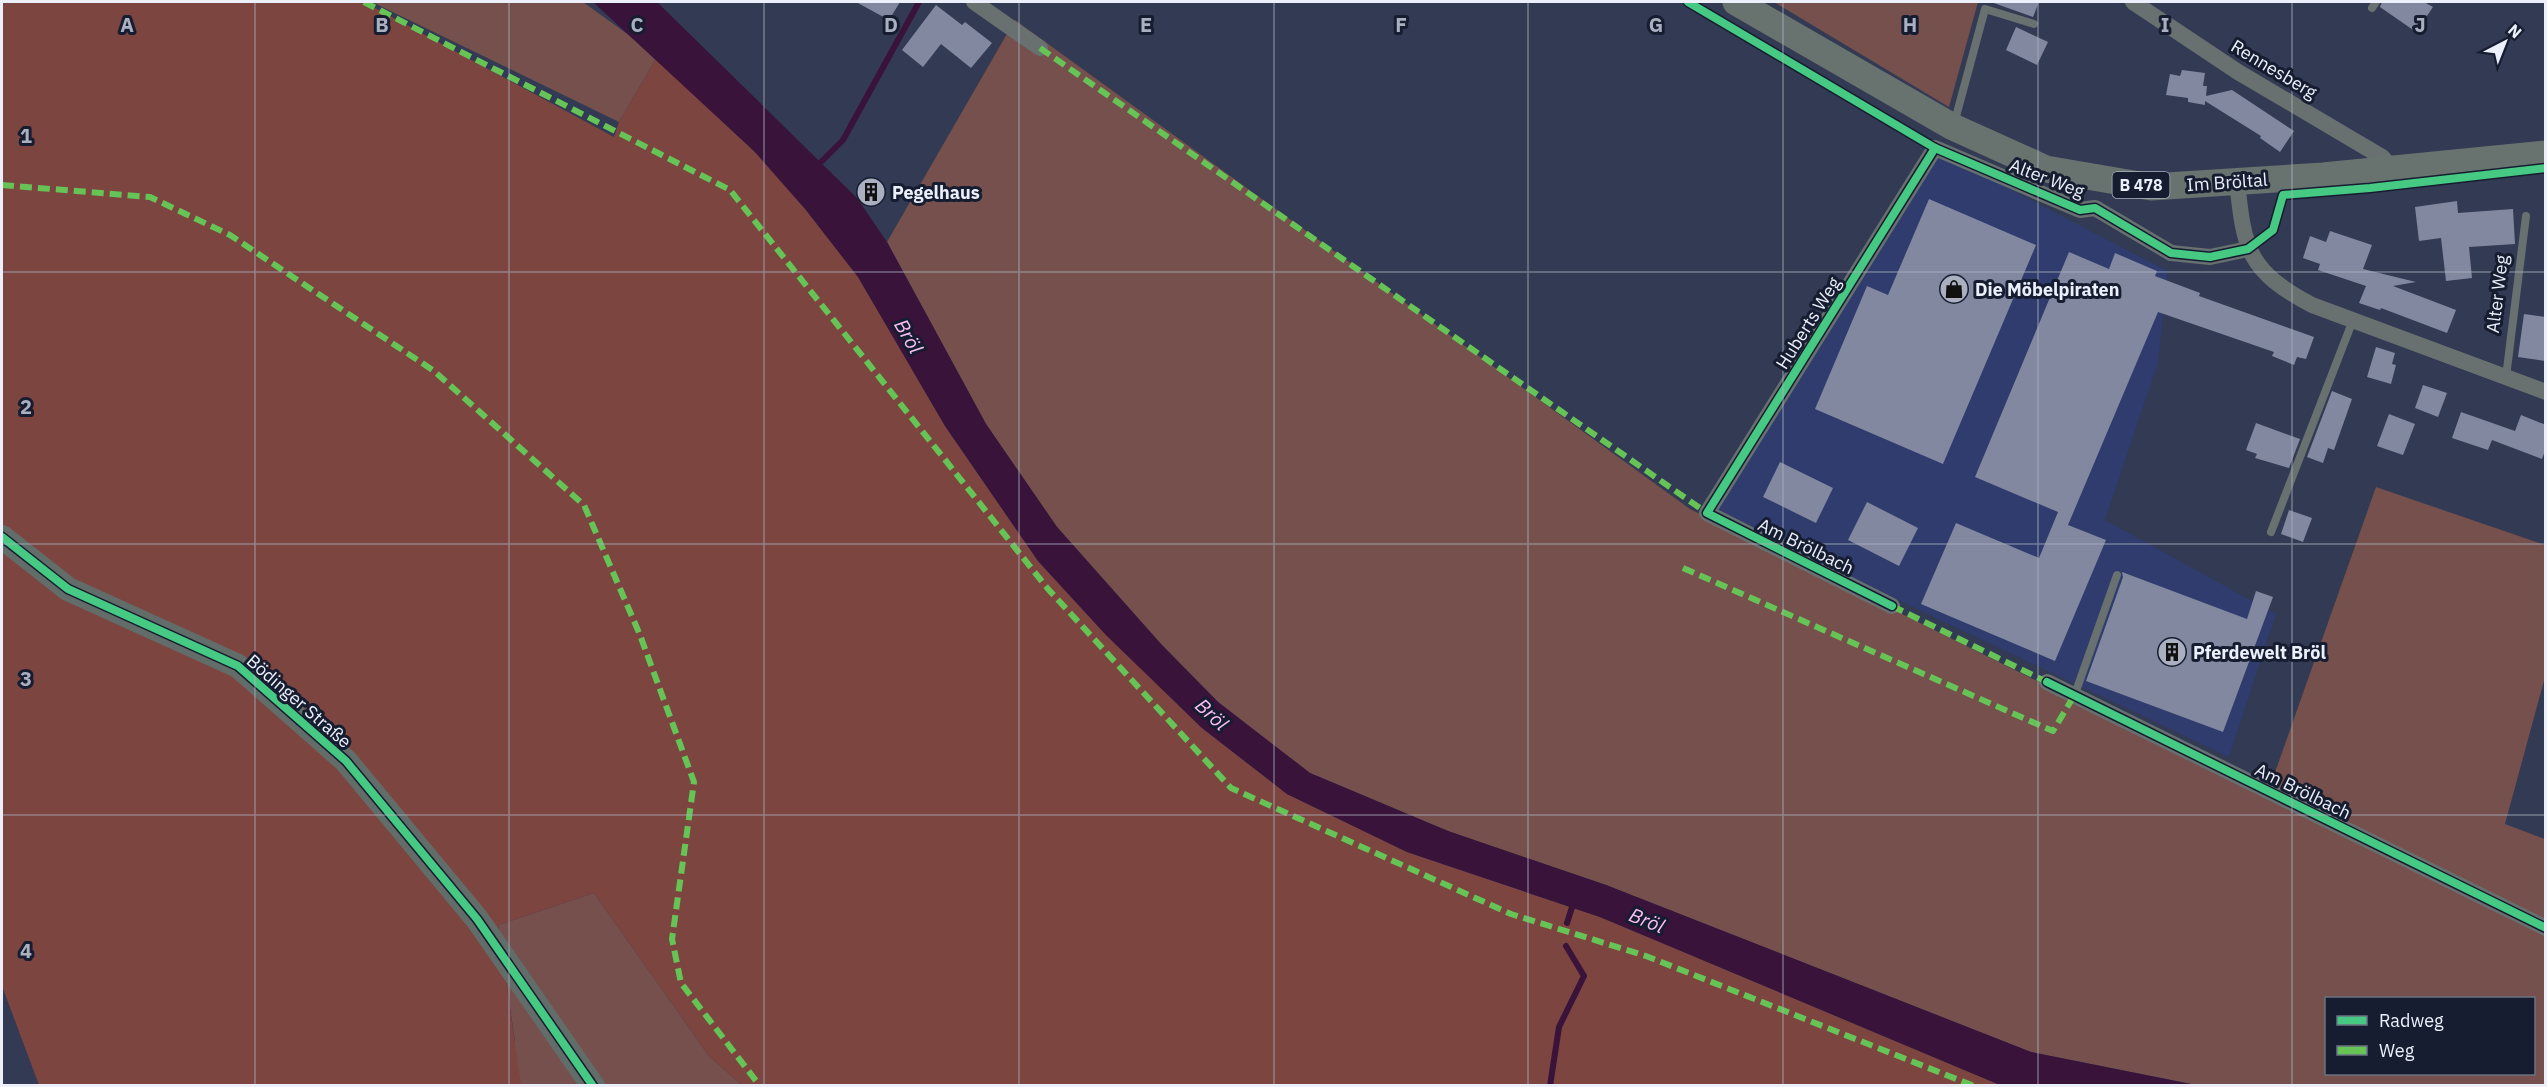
<svg xmlns="http://www.w3.org/2000/svg" width="2547" height="1087" font-family="'IBM Plex Sans',sans-serif">
<style>
.built{fill:#2f3c6d}
.green{fill:#76504c;fill-rule:evenodd}
.forest{fill:#7d4540}
.water{fill:#3a133b}
.lines{fill:none;stroke-linecap:round;stroke-linejoin:round}
.stream{stroke:#3a133b;stroke-width:6}
.building{fill:#81889f}
.lane{stroke:#687070;stroke-width:8}
.street{stroke:#687070;stroke-width:16}
.secondary{stroke:#626c68;stroke-width:24}
.primary{stroke:#68726e;stroke-width:27}
.quiet{stroke:#66c356;stroke-width:6;stroke-dasharray:12 6;stroke-linecap:butt}
.cycleway-casing{stroke:#161d31;stroke-width:11}
.cycleway{stroke:#46c982;stroke-width:8}
.grid{fill:none;stroke:#abb0c0;stroke-width:1.5;stroke-opacity:0.55}
.labels{text-anchor:middle;dominant-baseline:central;stroke-width:6;stroke-linejoin:round;paint-order:stroke}
.shield{fill:#161d31;stroke:#abb1be;stroke-width:1.5}
.shield-label{font-size:16px;font-weight:bold;fill:#ebf0fb}
.street-label{font-size:18px;fill:#ebf0fb;stroke:#161d31}
.poi-label{font-size:18px;font-weight:bold;fill:#ebf0fb;stroke:#161d31;text-anchor:start}
.water-label{font-size:20px;font-style:italic;fill:#f9bef3;stroke:#161d31}
.grid-label{font-size:20px;text-anchor:middle;font-weight:bold;fill:#abb0c0;stroke:#161d31;stroke-width:6;stroke-linejoin:round;paint-order:stroke}
</style>
<rect width="100%" height="100%" fill="#333a53"/>
<!-- built -->
<polygon class="built" points="1936,151 2168,271 2158,363 2105,520 2276,614 2229,757 1713,512"/>
<!-- green -->
<g class="green">
<polygon points="372,2 583,2 637,41 656,59 619,122"/>
<polygon points="1774,2 1978,2 1949,107"/>
<path d="M1015 20 1690 509 2267 795 2376 487 2545 545V677L2505 824 2545 839V1085H2196L2031 1052 1606 885 1448 831 1310 773 1218 702 1161 644 1057 527 986 424 887 242ZM2326 998H2534V1074H2326Z"/>
<polygon points="594,893 709,1056 742,1085 418,1086 515,1042 498,925"/>
</g>
<!-- forest -->
<polygon class="forest" points="2,2 364,2 614,137 619,122 656,59 755,152 806,210 858,277 945,426 1038,561 1106,635 1202,728 1287,794 1407,852 1600,917 2000,1085 742,1085 709,1056 594,893 498,925 521,1085 39,1085 2,986"/>
<!-- water -->
<polygon class="water" points="593,2 657,2 857,198 887,242 986,424 1057,527 1161,644 1218,702 1310,773 1448,831 1606,885 2031,1052 2196,1085 2000,1085 1600,917 1407,852 1287,794 1202,728 1106,635 1038,561 945,426 858,277 806,210 755,152"/>
<g class="lines">
<!-- stream -->
<g class="stream">
<polyline points="815,168 843,140 919,2"/>
<polyline points="1567,923 1574,901"/>
<polyline points="1550,1086 1559,1027 1584,976 1566,946"/>
</g>
</g>
<!-- building -->
<g class="building">
<polygon points="856,2 900,2 889,20"/>
<polygon points="1991,2 2039,2 2033,17"/>
<polygon points="2382,2 2424,2 2433,7 2416,32 2380,7"/>
<polygon points="936,5 962,25 965,22 992,43 971,68 941,44 923,67 902,50"/>
<polygon points="2016,27 2048,42 2037,65 2006,50"/>
<polygon points="2182,70 2205,73 2203,86 2207,86 2206,96 2232,90 2294,131 2280,152 2260,138 2261,136 2205,101 2205,105 2188,102 2188,98 2166,95 2170,74 2180,76"/>
<polygon points="1929,199 2036,245 1943,464 1815,409 1867,286 1888,295"/>
<polygon points="2457,201 2458,213 2513,209 2515,244 2469,247 2472,278 2446,281 2441,238 2419,241 2415,207"/>
<polygon points="2330,231 2372,245 2363,269 2416,282 2393,286 2456,310 2447,333 2381,308 2380,310 2359,303 2366,286 2318,270 2320,264 2303,258 2310,236 2326,242"/>
<polygon points="2069,252 2109,269 2115,253 2157,271 2155,276 2200,293 2199,296 2314,337 2306,359 2297,357 2294,365 2272,356 2274,352 2158,312 2068,525 2106,540 2055,661 1921,604 1956,523 2039,558 2058,512 1975,477"/>
<polygon points="2524,314 2546,317 2546,361 2518,357"/>
<polygon points="2376,347 2395,353 2392,364 2396,365 2391,384 2367,377"/>
<polygon points="2423,385 2447,393 2438,417 2415,408"/>
<polygon points="2332,391 2352,399 2334,450 2328,448 2323,463 2307,457"/>
<polygon points="2461,412 2515,431 2521,415 2546,425 2546,448 2542,459 2492,440 2488,450 2452,438"/>
<polygon points="2389,414 2415,424 2403,455 2377,446"/>
<polygon points="2256,423 2300,439 2289,468 2255,458 2257,454 2246,450"/>
<polygon points="1780,462 1833,488 1816,523 1763,497"/>
<polygon points="1867,502 1918,528 1899,566 1848,540"/>
<polygon points="2289,510 2312,518 2303,542 2281,534"/>
<polygon points="2122,572 2247,619 2256,591 2273,597 2223,732 2086,681 2123,577"/>
</g>
<g class="lines">
<!-- lane -->
<g class="lane">
<polyline points="2372,8 2376,2"/>
<polyline points="1954,124 1985,9 2034,24"/>
<polyline points="2506,377 2526,216"/>
<polyline points="2271,532 2353,320"/>
<polyline points="2075,694 2117,575"/>
</g>
<!-- street -->
<g class="street">
<polyline points="974,2 1040,48"/>
<polyline points="2133,2 2238,72 2382,157 2394,170"/>
<path d="M2237 181C2244 250 2248 271 2312 305L2546 392"/>
<polyline points="1892,606 1707,513 1935,148 2080,210 2095,208 2171,253 2210,257 2248,249"/>
<polyline points="2047,682 2546,928"/>
</g>
<!-- secondary -->
<polyline class="secondary" points="2,537 68,589 238,666 346,761 477,919 593,1086"/>
<!-- primary -->
<polyline class="primary" points="1736,2 1953,127 2046,169 2151,187 2323,176 2546,154"/>
<!-- quiet -->
<g class="quiet">
<polyline points="364,2 730,190 1048,589 1231,788 1511,914 1646,956 1974,1086"/>
<polyline points="1040,48 1707,513"/>
<polyline points="2,185 150,197 230,235 434,371 584,505 640,635 694,782 672,939 681,983 760,1086"/>
<polyline points="1683,568 2053,731 2075,694"/>
<polyline points="1892,606 2047,682"/>
</g>
<!-- cycleway casing -->
<g class="cycleway-casing">
<g id="cycleway">
<polyline points="1688,2 1935,148 2080,210 2095,208 2171,253 2210,257 2248,249 2273,230 2283,195 2370,188 2546,168"/>
<polyline points="2,537 68,589 238,666 346,761 477,919 593,1086"/>
<polyline points="1892,606 1707,513 1935,148"/>
<polyline points="2047,682 2546,928"/>
</g>
</g>
<!-- cycleway -->
<use href="#cycleway" class="cycleway"/>
</g>
<!-- grid -->
<path class="grid" d="M255 2V1086M509 2V1086M764 2V1086M1019 2V1086M1274 2V1086M1528 2V1086M1783 2V1086M2038 2V1086M2292 2V1086M2 272H2546M2 544H2546M2 815H2546"/>
<!-- icons -->
<defs>
<g id="building-disc" transform="scale(1.5)"><circle r="9.5" fill="#abb0c0" stroke="#161d31"/><path d="M-4-6H4V6H1V3H-1V6H-4ZM-2.5-4.3h1.7v1.8h-1.7ZM.8-4.3h1.7v1.8H.8ZM-2.5-1h1.7V.8h-1.7ZM.8-1h1.7V.8H.8Z" fill="#111"/></g>
<g id="shop-disc" transform="scale(1.5)"><circle r="9.5" fill="#abb0c0" stroke="#161d31"/><path d="M-5-2.5h2.3a2.7 3.5 0 0 1 5.4 0H5L5.5 6h-11ZM-1.5-2.5h3a1.5 2.3 0 0 0-3 0Z" fill="#111"/></g>
</defs>
<g fill-rule="evenodd">
<use href="#building-disc" x="871" y="192"/>
<use href="#shop-disc" x="1954" y="289"/>
<use href="#building-disc" x="2172" y="652"/>
</g>
<g class="labels">
<!-- shield labels -->
<rect class="shield" x="2112.5" y="172" width="57" height="26" rx="4.5"/>
<g class="shield-label">
<text x="2141" y="185">B 478</text>
</g>
<!-- street labels -->
<g class="street-label">
<text transform="translate(2274 69) rotate(31)">Rennesberg</text>
<text transform="translate(2047 178) rotate(21)">Alter Weg</text>
<text transform="translate(2227 182) rotate(-4)">Im Bröltal</text>
<text transform="translate(2497 294) rotate(-83)">Alter Weg</text>
<text transform="translate(1808 323) rotate(-58)">Huberts Weg</text>
<text transform="translate(1806 546) rotate(26)">Am Brölbach</text>
<text transform="translate(299 701) rotate(41)">Bödinger Straße</text>
<text transform="translate(2303 791) rotate(26)">Am Brölbach</text>
</g>
<!-- poi labels -->
<g class="poi-label">
<text x="892" y="192">Pegelhaus</text>
<text x="1975" y="289">Die Möbelpiraten</text>
<text x="2193" y="652">Pferdewelt Bröl</text>
</g>
<!-- water labels -->
<g class="water-label">
<text transform="translate(909 336) rotate(60)">Bröl</text>
<text transform="translate(1212 714) rotate(43)">Bröl</text>
<text transform="translate(1647 920) rotate(22)">Bröl</text>
</g>
</g>
<g class="grid-label">
<text x="127" y="32">A</text>
<text x="382" y="32">B</text>
<text x="637" y="32">C</text>
<text x="891" y="32">D</text>
<text x="1146" y="32">E</text>
<text x="1401" y="32">F</text>
<text x="1656" y="32">G</text>
<text x="1910" y="32">H</text>
<text x="2165" y="32">I</text>
<text x="2420" y="32">J</text>
<text x="26" y="143">1</text>
<text x="26" y="414">2</text>
<text x="26" y="686">3</text>
<text x="26" y="958">4</text>
</g>
<!-- border -->
<rect width="2547" height="1087" fill="none" stroke="#ebf0fb" stroke-width="6"/>
<!-- legend -->
<rect x="2325" y="997" width="210" height="78" fill="#161d31" stroke="#6b7182" stroke-width="1.5"/>
<rect x="2337" y="1016" width="30" height="9" fill="#46c982" stroke="#6b7182" stroke-width="1.5"/>
<text x="2379" y="1027" font-size="18" fill="#ebf0fb">Radweg</text>
<rect x="2337" y="1046" width="30" height="9" fill="#66c356" stroke="#6b7182" stroke-width="1.5"/>
<text x="2379" y="1057" font-size="18" fill="#ebf0fb">Weg</text>
<!-- north arrow -->
<g transform="translate(2505 42) rotate(42)" stroke="#161d31" stroke-width="4.5" paint-order="stroke">
<path d="M0-4.5L10 22L0 15L-10 22Z" fill="#ebf0fb"/>
<text y="-9" font-size="16" font-weight="bold" text-anchor="middle" fill="#ebf0fb">N</text>
</g>
</svg>
